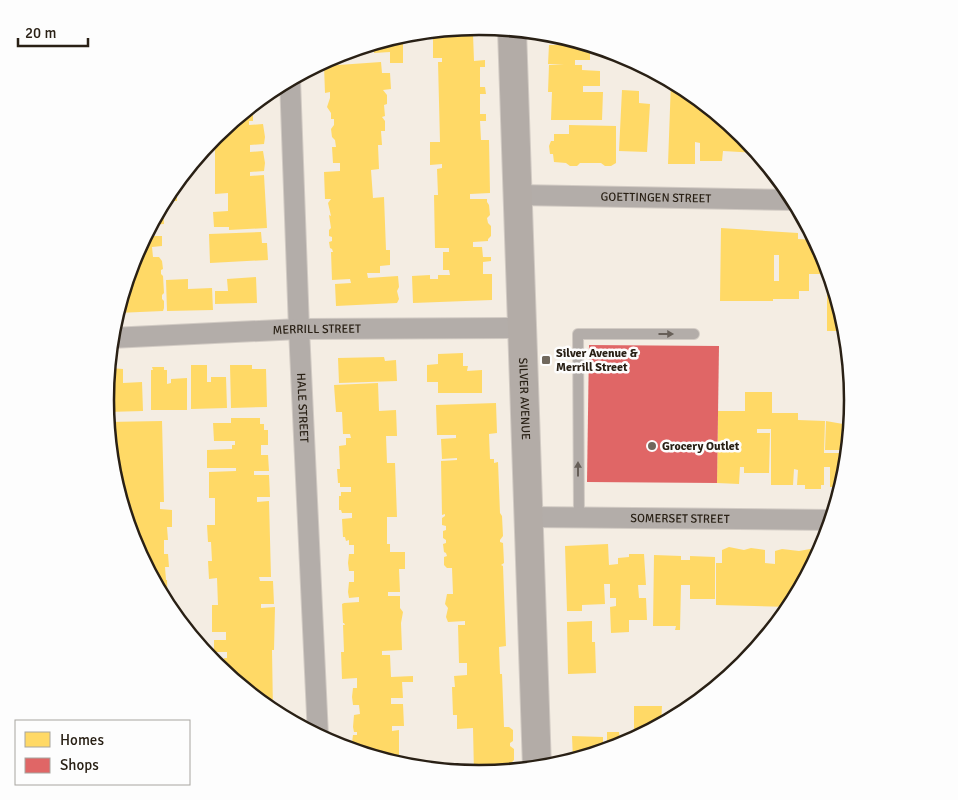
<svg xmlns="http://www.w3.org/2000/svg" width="958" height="800" font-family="Signika,sans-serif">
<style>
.homes{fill:#ffd966;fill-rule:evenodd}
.shops{fill:#e06666}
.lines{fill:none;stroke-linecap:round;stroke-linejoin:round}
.service-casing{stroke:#d2cbc4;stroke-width:12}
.minor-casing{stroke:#d2cbc4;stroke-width:22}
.secondary-casing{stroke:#d2cbc4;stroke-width:30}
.service{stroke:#b3ada9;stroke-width:10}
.minor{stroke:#b3ada9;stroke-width:20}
.secondary{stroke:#b3aca7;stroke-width:28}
.oneway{fill:#675f58}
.poi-dot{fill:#70685d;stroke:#fdfdfd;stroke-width:2}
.labels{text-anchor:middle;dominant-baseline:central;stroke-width:5;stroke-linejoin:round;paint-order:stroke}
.street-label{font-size:12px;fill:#292015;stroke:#fdfdfd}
.poi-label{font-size:12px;font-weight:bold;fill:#292015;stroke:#fdfdfd;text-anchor:start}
.rim{fill:none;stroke:#292015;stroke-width:2.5}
</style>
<rect width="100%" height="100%" fill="#f4ede3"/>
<!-- homes -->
<g class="homes">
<polygon points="476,27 476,34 473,34 474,61 485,60 485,67 480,67 480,87 485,87 486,94 480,94 480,114 486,114 486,121 480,121 481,140 489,140 490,193 470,194 470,199 487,199 487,202 489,205 490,215 487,218 488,223 491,226 491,236 488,239 488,241 473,242 473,247 482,247 483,257 491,257 491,261 483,262 483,274 492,274 492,300 413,303 412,276 430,275 430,279 438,279 438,275 450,275 449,270 443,270 443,252 449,252 449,248 435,248 434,195 438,195 437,169 442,168 442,164 430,165 430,142 440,142 438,62 442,62 442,58 433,58 433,35 448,35 448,29"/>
<polygon points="392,38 403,38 403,63 390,63 390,52 374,53 373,43"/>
<polygon points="560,43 584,43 590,45 590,60 575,60 575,65 582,65 582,70 600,71 600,86 583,86 583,92 603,92 602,120 551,120 552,92 548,92 549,65 564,64 548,64 549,45 560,45"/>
<polygon points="381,62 382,73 390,73 391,89 383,90 387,95 387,104 384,105 385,116 382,117 385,121 385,131 381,131 382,145 378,145 379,169 371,170 373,198 384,197 386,250 390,250 390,265 380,266 380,273 367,273 368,278 398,276 399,287 397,291 399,299 397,303 336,306 335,284 351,283 350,279 332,280 331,252 333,252 332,249 330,248 329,242 332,241 332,237 329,236 329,230 331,228 329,215 331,216 328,203 331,199 325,199 324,172 340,171 340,163 333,163 332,147 336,147 335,140 332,137 331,129 334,125 334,119 331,119 331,113 327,107 330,98 330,92 325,93 324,66"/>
<polygon points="671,81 687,89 696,97 696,101 701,101 743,136 757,153 723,151 722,161 700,161 700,143 695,142 695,164 668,164"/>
<polygon points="622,90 639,91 639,103 650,104 647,152 619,151"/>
<polygon points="253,105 253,121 249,121 249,125 263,124 265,137 264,144 250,145 250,152 263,151 265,163 264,171 250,172 250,176 264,175 267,228 229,230 229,227 214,227 213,212 228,211 228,193 215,194 215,136"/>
<polygon points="569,125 616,126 616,163 611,166 605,166 601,163 580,163 577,166 570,166 566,163 554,162 553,154 550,154 549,146 551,141 554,141 554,134 569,134"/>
<polygon points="174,186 174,189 177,188 177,201 164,201"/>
<polygon points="163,202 164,224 151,225 161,205"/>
<path d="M721 228 798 233V239L815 240 822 252 821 274H809V291H799V299H773V301H720ZM774 255H779V281H774Z"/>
<polygon points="147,231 152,231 152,236 162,236 162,246 152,247 153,257 159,257 162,261 163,269 161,270 161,274 163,276 164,293 162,295 162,299 164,301 164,308 163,311 117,313 134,257"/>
<polygon points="261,232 262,243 267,243 268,260 210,263 209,234"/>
<polygon points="256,277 257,303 215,304 215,291 228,291 227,279"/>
<polygon points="188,279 188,289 212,288 213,310 167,311 166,280"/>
<polygon points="827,282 832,282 846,331 827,331"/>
<polygon points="463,353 463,366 468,366 467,371 482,370 482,393 438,393 438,382 427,382 427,365 438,364 438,354"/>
<polygon points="384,357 385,361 396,360 397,381 339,383 338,358"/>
<polygon points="191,365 207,365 207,382 211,382 211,377 226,377 227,408 191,409"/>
<polygon points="230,365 252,365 252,369 266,369 267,407 231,408"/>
<polygon points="152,367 164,367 164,370 167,370 167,384 171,383 171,379 187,378 187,410 151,410 151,370 153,370"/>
<polygon points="110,368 123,369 123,383 142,382 143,411 107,412 106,389 108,370 110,370"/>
<polygon points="378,383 379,411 396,410 397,436 386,436 387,463 395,463 397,517 387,517 387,544 390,544 390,552 405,552 405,569 399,569 400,592 388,592 388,596 400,596 400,608 403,612 401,623 402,650 382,651 382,655 390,655 391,677 413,676 413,682 402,682 403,698 391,698 391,704 403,704 404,726 392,726 392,731 399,730 399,765 351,750 353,735 357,735 357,732 354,732 353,727 354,715 360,714 359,705 353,705 352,697 353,688 357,688 357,678 342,679 341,652 344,652 343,625 345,625 344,623 343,623 342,604 344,603 359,602 359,597 349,598 348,592 349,582 354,582 354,571 349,571 348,563 349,554 354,554 354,545 349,545 349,540 346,541 345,537 343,537 342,519 352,518 352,513 342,513 341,510 339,510 339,496 341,496 341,492 351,492 351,487 340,487 340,483 338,483 337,469 340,469 339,446 346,445 346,438 351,438 350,434 343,434 342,412 336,412 334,385"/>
<polygon points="745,392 772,392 772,413 798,413 798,420 825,421 824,453 847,453 846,473 841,487 830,487 830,467 824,467 824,485 821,485 821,489 805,489 805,485 797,485 798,470 794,469 793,485 771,485 771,429 757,429 757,433 770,433 769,473 744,473 744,467 740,467 739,484 717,483 718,411 745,411"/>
<polygon points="496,403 497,433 489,434 490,459 494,459 494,463 498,462 500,513 502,516 503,536 500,540 500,542 503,543 504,563 501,565 503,566 506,646 499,647 500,674 502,674 504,727 509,727 513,730 513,741 510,743 510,746 514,749 514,760 511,763 511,765 514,770 479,774 474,773 473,728 457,729 457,715 453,715 452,687 455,687 454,676 467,675 467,663 459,663 458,625 465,625 465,621 448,622 446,617 448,608 445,604 447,594 453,594 452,568 447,568 444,565 444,557 447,556 446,553 444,552 443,544 446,543 446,540 443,538 443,531 446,530 446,526 442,525 442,518 445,516 445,514 442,515 441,461 457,460 457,458 442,459 441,439 456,438 456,435 437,435 436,405"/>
<polygon points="231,418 260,418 260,424 264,424 264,430 268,430 268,445 261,445 261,455 268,455 269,471 254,471 254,475 269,475 270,497 257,497 257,502 269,501 271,577 259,577 260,581 273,581 274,604 261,604 261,608 275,607 274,650 272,650 273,712 240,685 240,679 233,679 225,673 224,658 227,658 227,652 214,652 214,640 226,640 226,632 212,632 212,605 218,605 217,578 209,579 208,561 212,561 211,542 208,542 207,525 215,525 215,498 209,498 209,472 236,471 236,468 207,468 207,450 232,449 232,445 235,445 235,441 214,441 213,423 231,423"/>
<polygon points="162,421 164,502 160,502 160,509 172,510 172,527 167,527 168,540 164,540 164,554 168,554 169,567 165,567 166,580 167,580 168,607 134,543 112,473 107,422"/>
<polygon points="826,421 843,424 843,433 849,433 849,436 848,445 843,445 843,450 825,450"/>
<polygon points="608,544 609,565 618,564 618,558 629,557 629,554 644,554 646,585 638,585 639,598 646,598 647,620 629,620 629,632 611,633 610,607 616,606 616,598 610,598 610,584 604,584 605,604 582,605 582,611 567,611 565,546"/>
<polygon points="729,547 744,550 751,548 765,550 765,563 775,564 775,551 782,549 799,551 810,549 818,551 818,554 790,607 716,605 716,563 722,563 722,550"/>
<polygon points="654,555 681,556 681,560 690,560 690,556 715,557 715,599 690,599 690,585 681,585 680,630 675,630 676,626 653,626"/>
<polygon points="168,607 176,607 176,617"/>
<polygon points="592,621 592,642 595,642 596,673 568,674 567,622"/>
<polygon points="634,706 662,706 661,724 634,739"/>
<polygon points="607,732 619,732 620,740 631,740 622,745 607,750"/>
<polygon points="572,736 603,737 603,742 605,742 605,750 573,760"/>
</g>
<!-- shops -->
<polygon class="shops" points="589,345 719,346 717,483 587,482"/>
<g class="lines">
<!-- service casing -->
<g class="service-casing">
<polyline id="service" points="579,517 578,334 694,334"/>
</g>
<!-- minor casing -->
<g class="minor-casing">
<g id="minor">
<path id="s1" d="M290 79 299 329 318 736"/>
<path id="s2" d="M518 195 794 200"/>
<path id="s3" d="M111 338 299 329 523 328"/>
<path id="s4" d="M529 517 831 520"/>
</g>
</g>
<!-- secondary casing -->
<g class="secondary-casing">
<g id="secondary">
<path id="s5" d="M512 30 537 768"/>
</g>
</g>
<!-- service -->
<use href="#service" class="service"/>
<!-- minor -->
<use href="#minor" class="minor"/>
<!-- secondary -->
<use href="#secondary" class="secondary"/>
</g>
<!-- one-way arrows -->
<defs><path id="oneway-solid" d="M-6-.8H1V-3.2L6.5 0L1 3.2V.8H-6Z" transform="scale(1.25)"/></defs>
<g class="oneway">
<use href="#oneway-solid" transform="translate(666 334)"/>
<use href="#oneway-solid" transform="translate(578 469) rotate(-90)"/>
</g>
<!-- markers -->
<g class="poi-dot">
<rect x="541" y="355" width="10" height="10" rx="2.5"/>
<circle cx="652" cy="446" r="5"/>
</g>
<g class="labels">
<!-- street labels -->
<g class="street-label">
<text stroke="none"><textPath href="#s2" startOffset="138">GOETTINGEN STREET</textPath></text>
<text stroke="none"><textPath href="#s3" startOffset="206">MERRILL STREET</textPath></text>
<text stroke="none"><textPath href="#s5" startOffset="369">SILVER AVENUE</textPath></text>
<text stroke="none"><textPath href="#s1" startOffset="329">HALE STREET</textPath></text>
<text stroke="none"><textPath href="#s4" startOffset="151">SOMERSET STREET</textPath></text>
</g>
<!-- poi labels -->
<g class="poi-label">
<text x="556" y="353">Silver Avenue &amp;<tspan x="556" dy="14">Merrill Street</tspan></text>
<text x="662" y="446">Grocery Outlet</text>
</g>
</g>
<!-- crop -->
<path d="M0 0H958V800H0ZM114 400a365 365 0 1 1 730 0a365 365 0 1 1-730 0Z" fill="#fdfdfd" fill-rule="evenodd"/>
<path class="rim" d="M114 400a365 365 0 1 1 730 0a365 365 0 1 1-730 0Z"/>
<!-- legend -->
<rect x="15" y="720" width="175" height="65" fill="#fdfdfd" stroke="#a8a5a0"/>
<rect x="25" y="732" width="25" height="15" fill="#ffd966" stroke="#a8a5a0"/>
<text x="60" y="745" font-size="15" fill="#292015">Homes</text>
<rect x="25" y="758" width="25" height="15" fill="#e06666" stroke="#a8a5a0"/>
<text x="60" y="770" font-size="15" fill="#292015">Shops</text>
<!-- scale -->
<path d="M18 38v8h70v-8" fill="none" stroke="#292015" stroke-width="2.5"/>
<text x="25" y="38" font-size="15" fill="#292015" stroke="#fdfdfd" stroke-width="4" paint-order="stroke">20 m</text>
</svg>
